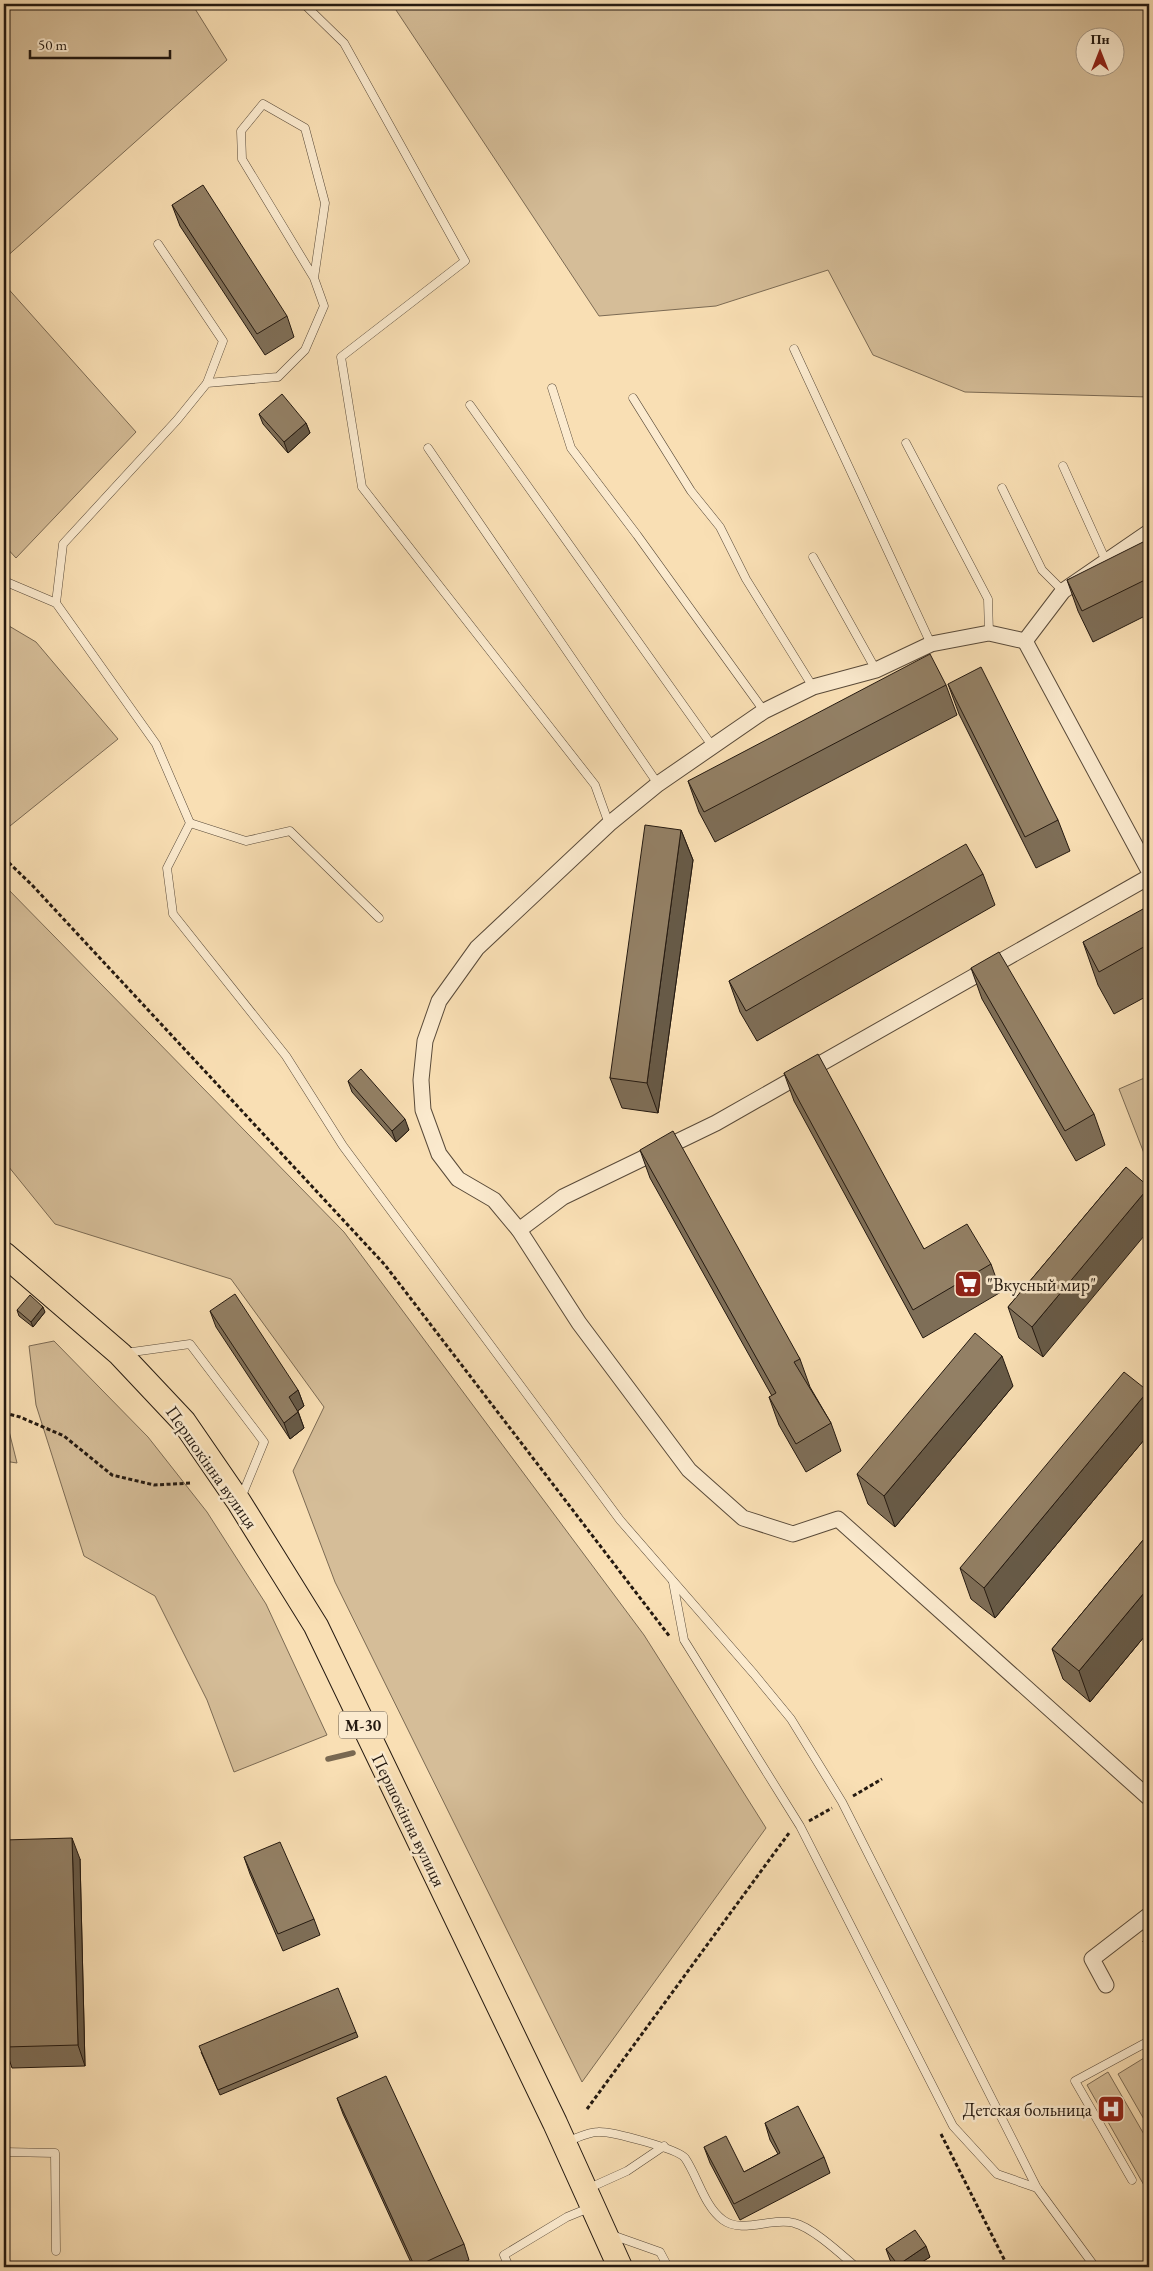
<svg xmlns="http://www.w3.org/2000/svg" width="1153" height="2271" font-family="'EB Garamond',serif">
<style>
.green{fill:#d5bd98;stroke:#7c6b54;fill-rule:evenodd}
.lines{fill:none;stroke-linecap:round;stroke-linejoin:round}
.stream{stroke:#796851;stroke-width:5.5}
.service-casing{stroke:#594a39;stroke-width:9}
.minor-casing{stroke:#594a39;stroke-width:17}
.trunk-casing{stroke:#241910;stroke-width:26}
.path{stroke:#241910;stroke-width:3;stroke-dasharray:4 2.5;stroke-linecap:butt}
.service{stroke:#fbeace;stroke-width:8}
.minor{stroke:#fbeace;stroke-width:15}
.trunk{stroke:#f9dfb4;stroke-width:24}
.wall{fill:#7e6e57;stroke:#241910}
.shaded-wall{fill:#675a47;stroke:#241910}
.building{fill:#938065;stroke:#241910}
.labels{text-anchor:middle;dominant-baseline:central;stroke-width:5;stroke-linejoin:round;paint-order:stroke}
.shield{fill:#fbeace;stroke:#645849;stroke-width:1}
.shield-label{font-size:16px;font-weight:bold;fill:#241910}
.poi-label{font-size:18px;fill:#241910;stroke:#fbeace;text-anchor:start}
.street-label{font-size:18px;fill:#241910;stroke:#fbeace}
</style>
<rect width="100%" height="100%" fill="#f9dfb4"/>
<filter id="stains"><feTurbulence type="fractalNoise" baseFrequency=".004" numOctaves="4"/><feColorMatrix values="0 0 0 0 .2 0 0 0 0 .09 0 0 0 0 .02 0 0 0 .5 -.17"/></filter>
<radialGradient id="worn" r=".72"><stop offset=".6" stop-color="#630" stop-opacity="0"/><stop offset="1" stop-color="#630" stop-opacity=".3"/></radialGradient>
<!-- green -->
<g class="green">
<polygon points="4,4 192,4 227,60 4,259"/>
<path d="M392 4H1149V397L965 392 873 355 828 270 716 306 599 316ZM1086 38H1116V68H1086Z"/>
<polygon points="4,284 136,432 16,558 4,545"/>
<polygon points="4,623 36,642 118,739 5,830"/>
<polygon points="4,885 344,1232 644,1635 766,1828 582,2082 335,1582 293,1471 324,1407 231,1279 55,1224 4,1161"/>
<polygon points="1149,1076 1149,1166 1119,1089"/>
<polygon points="54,1341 148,1437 207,1512 266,1604 327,1735 234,1772 207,1700 155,1596 84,1556 36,1405 29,1346"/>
<polygon points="4,1411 17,1463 4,1461"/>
<polygon points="1144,2058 1149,2067 1149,2128 1118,2074"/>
<polygon points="1108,2072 1149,2143 1149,2194 1087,2085"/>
</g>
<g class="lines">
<!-- stream -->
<polyline class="stream" points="328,1759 353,1753"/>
<!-- service casing -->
<g class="service-casing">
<g id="service">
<polyline points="304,4 344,43 465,261 341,357 362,487 595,785 609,824"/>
<polyline points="158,244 223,341 207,383"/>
<polyline points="794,349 931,644"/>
<polyline points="552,388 571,448 637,535 764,711"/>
<polyline points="633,398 691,491 720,527 746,579 813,687"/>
<polyline points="470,405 713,747"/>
<polyline points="906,443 988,599 989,633"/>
<polyline points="428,448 658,784"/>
<polyline points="1063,466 1106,561"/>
<polyline points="1002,488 1042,570 1063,591"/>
<polyline points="813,557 876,670"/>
<polyline points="4,581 56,603 156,744 190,823 167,868 173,914 286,1056 343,1146 620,1520 754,1674 791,1719 842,1802 1037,2188 1095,2267"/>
<polyline points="56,603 63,544 177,420 207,383 278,377 305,350 324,306 314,278 325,203 305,128 263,104 241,131 242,159 314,278"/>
<polyline points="190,823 246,841 290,831 379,918"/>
<polyline points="125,1353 190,1344 264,1442 241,1498"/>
<polyline points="673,1582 684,1640 800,1826 953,2126 997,2174 1037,2188"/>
<path d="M565 2142C575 2139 588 2132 598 2132 611 2131 678 2149 685 2158 698 2177 704 2206 723 2220 742 2234 772 2217 794 2223 812 2227 842 2255 856 2267"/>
<polyline points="4,2152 55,2153 56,2251"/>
<polyline points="1132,2180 1075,2081 1149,2041"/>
<polyline points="587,2189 627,2171 664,2146"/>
<polyline points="612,2235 660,2252 668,2267"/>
<polyline points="509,2267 504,2255 567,2217 589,2208"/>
</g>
</g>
<!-- minor casing -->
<g class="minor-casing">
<g id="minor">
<polyline points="1149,532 1063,591 1025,641 1149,871"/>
<polyline points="1025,641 989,633 931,644 876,670 813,687 764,711 658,784 609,824 477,948 439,1001 425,1041 421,1080 423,1110 439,1154 458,1179 494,1200 519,1230 579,1323 689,1470 743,1518 793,1534 838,1519 1149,1798"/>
<polyline points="519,1230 563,1197 716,1123 1149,877"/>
<polyline points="1106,1985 1092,1959 1149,1915"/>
</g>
</g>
<!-- trunk casing -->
<g class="trunk-casing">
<polyline id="trunk" points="4,1254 120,1354 184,1422 239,1502 316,1626 555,2123 620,2267"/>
</g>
<!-- path -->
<g class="path">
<polyline points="4,858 32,885 385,1265 670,1637"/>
<polyline points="4,1413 20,1417 64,1436 112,1475 154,1485 192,1483"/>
<polyline points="853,1796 882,1779"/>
<polyline points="809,1821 832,1808"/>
<polyline points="587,2109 789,1833"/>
<polyline points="941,2134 1008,2267"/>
</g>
<!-- service -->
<use href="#service" class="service"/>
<!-- minor -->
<use href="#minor" class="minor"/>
<!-- trunk -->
<use href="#trunk" class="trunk"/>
</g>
<!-- wall -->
<g class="wall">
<polygon points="172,205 287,316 294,337 265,355 180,226"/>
<polygon points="259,414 306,423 310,433 288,453 263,424"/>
<polygon points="1149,555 1149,614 1093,642 1078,611 1067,580"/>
<polygon points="948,684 1058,820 1070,851 1036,868 959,714"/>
<polygon points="946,685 957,715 715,842 699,812 688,781"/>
<polygon points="681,830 693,860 658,1113 622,1108 610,1078"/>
<polygon points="983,874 995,905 757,1041 740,1012 729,981"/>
<polygon points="1149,921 1149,995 1114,1014 1098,985 1083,942"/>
<polygon points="971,968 1094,1114 1105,1145 1076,1161 982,999"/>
<polygon points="784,1073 924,1249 991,1264 1001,1292 923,1338 794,1101"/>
<polygon points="348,1081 409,1130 396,1142 352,1092"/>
<polygon points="640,1150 800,1359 810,1387 831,1423 841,1451 806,1472 779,1425 769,1397 772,1396 650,1178"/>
<polygon points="1126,1167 1043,1357 1019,1338 1008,1307"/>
<polygon points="17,1310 45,1312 33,1327 19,1316"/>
<polygon points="210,1311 298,1390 304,1406 298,1411 304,1428 290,1439 216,1327"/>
<polygon points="1013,1386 895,1527 868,1504 857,1474"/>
<polygon points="1148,1391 1149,1394 1149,1434 995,1618 971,1599 960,1568"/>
<polygon points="1149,1533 1149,1631 1090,1702 1063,1679 1052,1649"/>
<polygon points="244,1857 314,1919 320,1935 283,1951 250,1874"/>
<polygon points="80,1859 85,2066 12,2068 5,2047"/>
<polygon points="1149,1938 1149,1958 1143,1941"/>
<polygon points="356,2032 358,2037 220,2095 201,2052"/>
<polygon points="337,2098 464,2244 469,2260 453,2267 413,2267 343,2114"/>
<polygon points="765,2123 824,2157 830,2173 740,2220 710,2163 704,2147 744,2172 778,2154 770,2140"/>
<polygon points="886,2249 930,2257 914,2267 895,2267 890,2260"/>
</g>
<!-- shaded-wall -->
<g class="shaded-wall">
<polygon points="306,423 310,433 288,453 284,442"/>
<polygon points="681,830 693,860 658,1113 647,1083"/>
<polygon points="405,1119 409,1130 396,1142 392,1131"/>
<polygon points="1149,1187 1149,1230 1043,1357 1032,1327"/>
<polygon points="43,1307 45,1312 33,1327 31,1322"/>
<polygon points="1002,1356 1013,1386 895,1527 884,1496"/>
<polygon points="298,1390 304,1406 295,1413 289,1397"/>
<polygon points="1148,1391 1149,1394 1149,1434 995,1618 984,1588"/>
<polygon points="298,1412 304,1428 290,1439 284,1423"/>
<polygon points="1149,1587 1149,1631 1090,1702 1079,1671"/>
<polygon points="72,1838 80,1859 85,2066 78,2045"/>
<polygon points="926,2246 930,2257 914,2267 899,2267 898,2265"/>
</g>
<!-- building -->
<g class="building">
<polygon points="203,185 287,316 257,334 172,205"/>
<polygon points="282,394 306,423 284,442 259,414"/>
<polygon points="1143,542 1149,555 1149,578 1082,611 1067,580"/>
<polygon points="930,654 946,685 704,812 688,781"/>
<polygon points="981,667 1058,820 1025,837 948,684"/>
<polygon points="645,825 681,830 647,1083 610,1078"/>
<polygon points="966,844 983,874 746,1011 729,981"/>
<polygon points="1143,909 1149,921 1149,944 1099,972 1083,942"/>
<polygon points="999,952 1094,1114 1065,1131 971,968"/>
<polygon points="818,1054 924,1249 967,1224 991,1264 913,1310 784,1073"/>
<polygon points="361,1069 405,1119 392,1131 348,1081"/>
<polygon points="673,1131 800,1359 794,1362 831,1423 796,1444 769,1397 776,1393 640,1150"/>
<polygon points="1126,1167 1149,1187 1032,1327 1008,1307"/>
<polygon points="235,1294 298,1390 289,1397 298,1412 284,1423 210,1311"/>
<polygon points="30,1295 43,1307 31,1322 17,1310"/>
<polygon points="975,1333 1002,1356 884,1496 857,1474"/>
<polygon points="1124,1372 1148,1391 984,1588 960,1568"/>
<polygon points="1149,1533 1149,1587 1079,1671 1052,1649"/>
<polygon points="72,1838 78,2045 5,2047 4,2020 4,1840"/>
<polygon points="280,1842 314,1919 278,1934 244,1857"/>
<polygon points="1149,1938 1149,1953 1143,1941"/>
<polygon points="338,1988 356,2032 218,2090 199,2046"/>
<polygon points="386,2076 464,2244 415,2267 337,2098"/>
<polygon points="798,2106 824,2157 734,2204 704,2147 726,2136 744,2172 780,2153 765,2123"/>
<polygon points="915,2230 926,2246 898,2265 886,2249"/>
</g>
<!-- icons -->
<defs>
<g id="supermarket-square" transform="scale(1.4375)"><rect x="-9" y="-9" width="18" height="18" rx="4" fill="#8f2418" stroke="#fbeace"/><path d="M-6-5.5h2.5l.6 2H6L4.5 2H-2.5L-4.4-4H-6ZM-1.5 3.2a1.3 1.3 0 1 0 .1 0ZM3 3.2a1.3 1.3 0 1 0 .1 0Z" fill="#fff"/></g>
<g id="hospital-square" transform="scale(1.4375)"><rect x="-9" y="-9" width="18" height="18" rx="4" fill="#8f2418" stroke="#fbeace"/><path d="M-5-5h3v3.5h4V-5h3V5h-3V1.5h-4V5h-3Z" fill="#fff"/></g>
</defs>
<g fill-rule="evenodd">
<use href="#supermarket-square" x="968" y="1284"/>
<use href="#hospital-square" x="1111" y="2109"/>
</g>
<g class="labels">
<!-- shield labels -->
<rect class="shield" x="339" y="1711.5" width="48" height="27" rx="4"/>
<g class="shield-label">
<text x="363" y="1725">М-30</text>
</g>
<!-- poi labels -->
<g class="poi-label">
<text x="987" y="1284">"Вкусный мир"</text>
<text x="1092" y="2109" text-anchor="end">Детская больница</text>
</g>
<!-- street labels -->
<g class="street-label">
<text transform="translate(212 1467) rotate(55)">Першокінна вулиця</text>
<text transform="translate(409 1820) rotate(64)">Першокінна вулиця</text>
</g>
</g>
<!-- margin -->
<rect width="1153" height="2271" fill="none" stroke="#f9dfb4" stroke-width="20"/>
<rect x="5" y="5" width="1143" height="2261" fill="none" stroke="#241910" stroke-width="2.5"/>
<rect x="10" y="10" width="1133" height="2251" fill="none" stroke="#241910"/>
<!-- north arrow -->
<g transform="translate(1100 52)"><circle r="24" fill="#fbeace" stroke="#a59682"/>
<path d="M0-4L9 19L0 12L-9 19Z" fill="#8f2418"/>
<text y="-8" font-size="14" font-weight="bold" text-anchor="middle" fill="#241910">Пн</text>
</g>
<!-- scale -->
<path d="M30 50v8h140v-8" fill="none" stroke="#241910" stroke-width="2.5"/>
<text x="38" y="50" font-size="15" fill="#241910" stroke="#fbeace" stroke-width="4" paint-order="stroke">50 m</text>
<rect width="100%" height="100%" filter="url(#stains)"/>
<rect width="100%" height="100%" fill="url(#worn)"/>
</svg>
